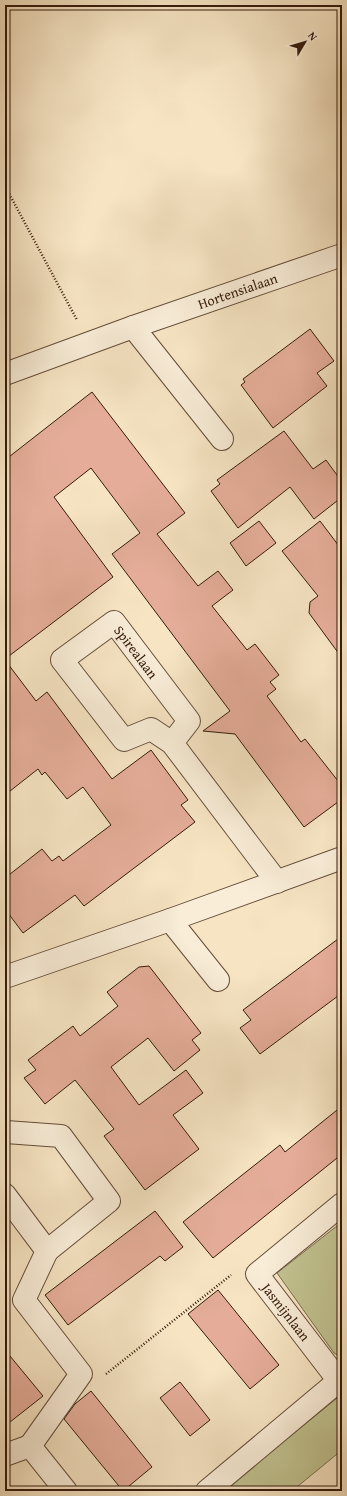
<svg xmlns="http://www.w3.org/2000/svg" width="347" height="1496" font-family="'Gentium Book Plus',serif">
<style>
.green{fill:#c1c290;stroke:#7b6e4e}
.building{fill:#e5ad99;stroke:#351b0b}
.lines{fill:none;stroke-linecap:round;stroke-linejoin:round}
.street-casing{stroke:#654d39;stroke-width:24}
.path{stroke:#351b0b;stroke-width:2.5;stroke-dasharray:1 2;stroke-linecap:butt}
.street{stroke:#f9edd8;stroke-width:22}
.labels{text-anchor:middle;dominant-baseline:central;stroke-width:3;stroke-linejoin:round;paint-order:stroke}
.street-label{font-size:14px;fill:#351b0b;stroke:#f9edd8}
</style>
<rect width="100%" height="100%" fill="#f6e4c3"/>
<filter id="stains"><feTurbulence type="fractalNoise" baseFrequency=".005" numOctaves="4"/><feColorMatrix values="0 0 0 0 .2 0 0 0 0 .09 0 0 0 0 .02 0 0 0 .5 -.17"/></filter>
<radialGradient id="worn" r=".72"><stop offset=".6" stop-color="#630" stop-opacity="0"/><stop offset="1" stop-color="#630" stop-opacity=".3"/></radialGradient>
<!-- green -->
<g class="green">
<polygon points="342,1222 342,1356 341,1357 334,1353 277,1273"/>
<polygon points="342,1394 342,1450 292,1491 223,1491"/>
</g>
<!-- building -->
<g class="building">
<polygon points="310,329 334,361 317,373 327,386 273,428 241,385 245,382 243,379"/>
<polygon points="92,392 185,513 157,534 198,586 218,571 233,590 212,606 247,650 255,644 279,675 270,682 276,689 267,696 301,742 305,739 342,786 342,799 304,827 235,734 203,731 230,711 112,554 140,533 91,468 54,497 113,577 5,659 5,460"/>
<polygon points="284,431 313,469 326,460 342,482 342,497 314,519 290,487 238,528 211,491 220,484 217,480"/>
<polygon points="259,521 276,543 246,566 230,543"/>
<polygon points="320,521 342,550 342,658 309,613 310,602 318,596 282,551"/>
<polygon points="5,660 36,701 47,692 112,779 151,750 188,800 181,805 195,822 84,906 75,895 23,933 5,909 5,878 42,849 52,861 59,856 63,861 111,825 83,787 67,799 45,772 42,775 38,769 5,795"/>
<polygon points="342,936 342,993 260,1054 240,1028 251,1020 243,1010"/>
<polygon points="149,966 201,1033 192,1040 200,1050 174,1071 148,1038 111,1067 139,1105 186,1070 203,1093 173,1115 199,1149 145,1190 104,1136 114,1129 75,1080 45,1104 24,1078 36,1070 28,1060 73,1026 80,1036 118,1006 107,992 139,967"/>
<polygon points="342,1106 342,1154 213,1258 183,1222 280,1145 285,1152"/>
<polygon points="155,1211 183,1247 165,1261 160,1256 68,1325 45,1295"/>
<polygon points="218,1290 279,1365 250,1389 188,1314"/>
<polygon points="5,1350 43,1396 5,1426"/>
<polygon points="180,1382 210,1420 190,1436 160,1398"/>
<polygon points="91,1391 152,1467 123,1491 64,1419 75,1404"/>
</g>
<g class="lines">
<!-- street casing -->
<g class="street-casing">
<g id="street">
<polyline points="133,327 222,439"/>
<path id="s1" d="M5 374 133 327 342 255"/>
<polyline points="172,743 189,721 114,622 62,660 124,740 151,729 172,743 277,882"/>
<polyline points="170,920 218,980"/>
<polyline points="5,977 170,920 342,858"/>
<polyline points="6,1132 61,1136 109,1201 47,1251"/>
<polyline points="5,1195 47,1251 24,1300 81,1374 30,1446"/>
<polyline points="339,1381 257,1274 342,1204"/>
<polyline points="5,1455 30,1446 66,1491"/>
<polyline points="207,1491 342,1378"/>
</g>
</g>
<!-- path -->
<g class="path">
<polyline points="5,186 77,320"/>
<polyline points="106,1374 231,1275"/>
</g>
<!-- street -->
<use href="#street" class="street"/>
</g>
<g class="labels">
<!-- street labels -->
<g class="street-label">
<text stroke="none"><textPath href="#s1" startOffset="247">Hortensialaan</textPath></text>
<text transform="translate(136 652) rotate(53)">Spirealaan</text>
<text transform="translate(286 1312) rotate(52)">Jasmijnlaan</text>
</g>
</g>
<!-- margin -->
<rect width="347" height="1496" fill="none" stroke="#f6e4c3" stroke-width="20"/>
<rect x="6" y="6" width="335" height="1484" fill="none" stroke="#351b0b" stroke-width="2"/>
<rect x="10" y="10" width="327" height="1476" fill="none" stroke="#351b0b"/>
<!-- north arrow -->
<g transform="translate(305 42) rotate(52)" stroke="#f9edd8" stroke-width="3" paint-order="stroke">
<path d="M0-3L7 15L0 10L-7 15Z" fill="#351b0b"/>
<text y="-6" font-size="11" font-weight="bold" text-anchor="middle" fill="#351b0b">N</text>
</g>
<rect width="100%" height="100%" filter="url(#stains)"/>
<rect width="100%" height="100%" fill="url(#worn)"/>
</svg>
